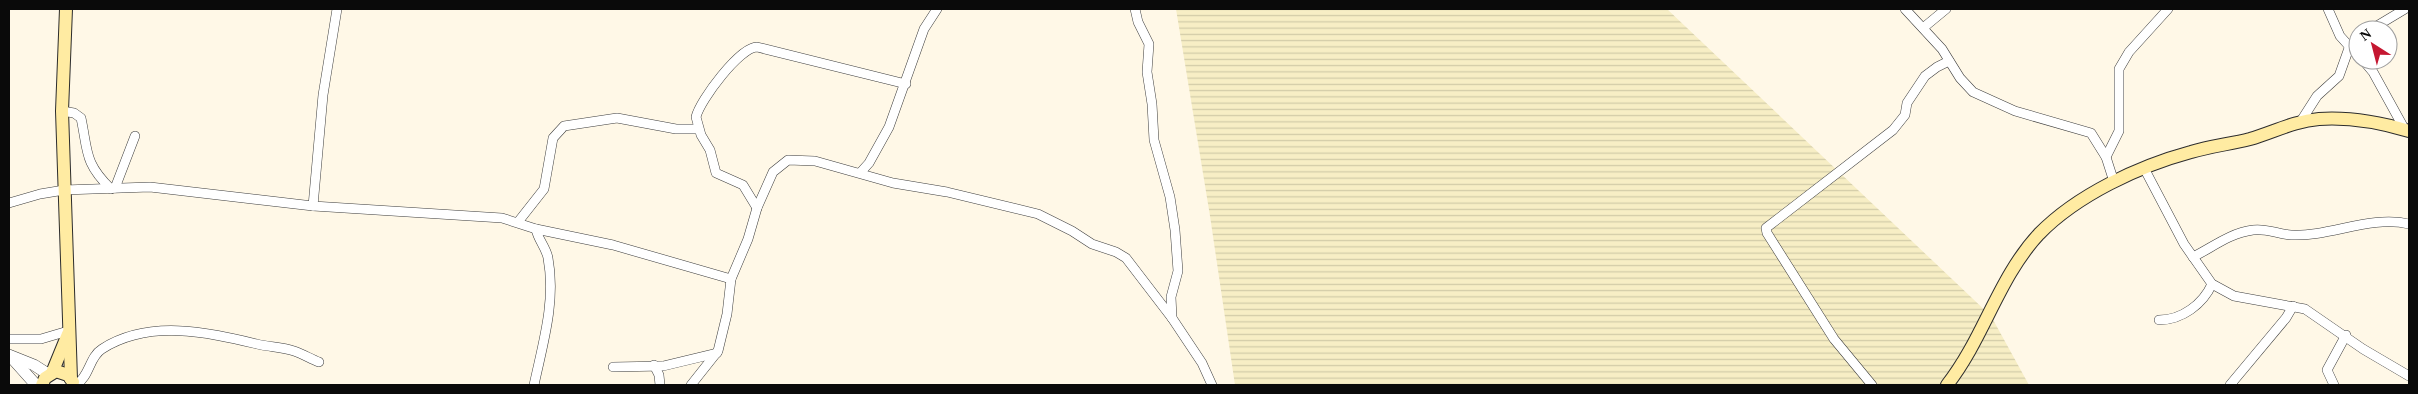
<svg xmlns="http://www.w3.org/2000/svg" width="2418" height="394" font-family="'Times New Roman',serif">
<style>
.farmland{fill:url(#farmland-rules)}
.lines{fill:none;stroke-linecap:round;stroke-linejoin:round}
.minor-casing{stroke:#3d3d3d;stroke-width:10}
.tertiary-casing{stroke:#3d3d3d;stroke-width:12}
.secondary-casing{stroke:#2c2c2c;stroke-width:14}
.minor{stroke:#fff;stroke-width:9}
.tertiary{stroke:#fff;stroke-width:11}
.secondary{stroke:#ffeba2;stroke-width:12}
</style>
<defs>
<pattern id="farmland-rules" width="6" height="5" patternUnits="userSpaceOnUse" patternTransform="scale(1.25)"><rect width="6" height="5" fill="#f7eec5"/><path d="M0 2.5h6" fill="none" stroke="#d2cba8"/></pattern>
</defs>
<rect width="100%" height="100%" fill="#fff8e7"/>
<!-- farmland -->
<polygon class="farmland" points="1176,9 1667,9 1991,316 2029,385 1235,385 1210,216"/>
<g class="lines">
<!-- minor casing -->
<g class="minor-casing">
<g id="minor">
<polyline points="1135,9 1138,22 1149,44 1147,72 1152,104 1154,140 1170,197 1175,230 1178,271 1171,297 1172,318 1202,363 1212,385"/>
<polyline points="1905,9 1942,49 1960,78 1973,92 2015,111 2091,133 2106,157 2114,182"/>
<polyline points="2328,9 2340,36 2358,56"/>
<polyline points="1923,28 1946,9"/>
<polyline points="2370,30 2405,9"/>
<polyline points="2363,60 2373,72 2405,130"/>
<path d="M62 111 74 113 81 118C88 151 84 163 111 189"/>
<polyline points="2301,121 2317,96 2339,76 2349,48 2358,40"/>
<polyline points="2106,157 2119,131 2119,69 2129,52 2168,9"/>
<polyline points="2144,168 2184,244 2212,284 2234,296 2305,309 2363,349 2409,376"/>
<polyline points="860,173 869,163 889,127 924,29 937,9"/>
<polyline points="115,188 135,136"/>
<polyline points="9,203 40,194 64,190 150,187 313,206 502,218 536,229 613,245 731,279"/>
<polyline points="313,206 323,95 337,9"/>
<path d="M757 208 743 185 716 173 710 150 701 135 696 117C700 100 740 47 757 47L906 84"/>
<polyline points="518,222 544,189 553,138 564,126 617,118 676,129 698,129"/>
<path d="M2193 257C2213 247 2230 233 2253 230 2266 228 2277 234 2291 235 2330 237 2370 215 2409 224"/>
<path d="M2159 320C2182 320 2203 304 2212 284"/>
<polyline points="9,339 41,339 68,331"/>
<polyline points="654,365 659,375 660,385"/>
<polyline points="613,367 663,366 717,353"/>
<path d="M76 385C90 376 89 357 102 349 149 319 206 332 257 344 269 347 282 347 294 351 303 354 311 359 319 362"/>
<path d="M534 385C543 343 556 301 548 258 546 247 538 240 536 229"/>
<polyline points="691,385 718,351 727,314 731,279 748,239 757,208 773,172 788,160 815,161 893,183 947,192 1038,214 1072,231 1092,244 1116,252 1126,258 1172,318"/>
<polyline points="1872,385 1834,339 1767,233 1766,228 1893,130 1905,115 1907,103 1925,76 1937,67 1949,61"/>
<polyline points="2230,385 2286,318 2293,306"/>
<polyline points="2334,385 2327,370 2346,335"/>
</g>
</g>
<!-- tertiary casing -->
<g class="tertiary-casing">
<g id="tertiary">
<polyline points="9,355 34,365 48,374"/>
<polyline points="11,357 36,385"/>
</g>
</g>
<!-- secondary casing -->
<g class="secondary-casing">
<g id="secondary">
<polyline points="66,9 62,111 71,379"/>
<polyline points="52,373 68,334"/>
<polyline points="42,385 45,378 56,371 68,375 73,382"/>
<path d="M1947 385C1984 338 1998 278 2039 234 2077 195 2139 166 2191 152 2211 146 2231 144 2250 139 2274 132 2294 121 2319 119 2348 117 2382 123 2409 131"/>
</g>
</g>
<!-- minor -->
<use href="#minor" class="minor"/>
<!-- tertiary -->
<use href="#tertiary" class="tertiary"/>
<!-- secondary -->
<use href="#secondary" class="secondary"/>
</g>
<!-- border -->
<rect width="2418" height="394" fill="none" stroke="#0a0a0a" stroke-width="20"/>
<!-- north arrow -->
<g transform="translate(2373 45) rotate(324)"><circle r="24" fill="#ffffff" stroke="#9d9d9d"/>
<path d="M0-4L9 19L0 12L-9 19Z" fill="#c51731"/>
<text y="-8" font-size="14" font-weight="bold" text-anchor="middle" fill="#0a0a0a">N</text>
</g>
</svg>
